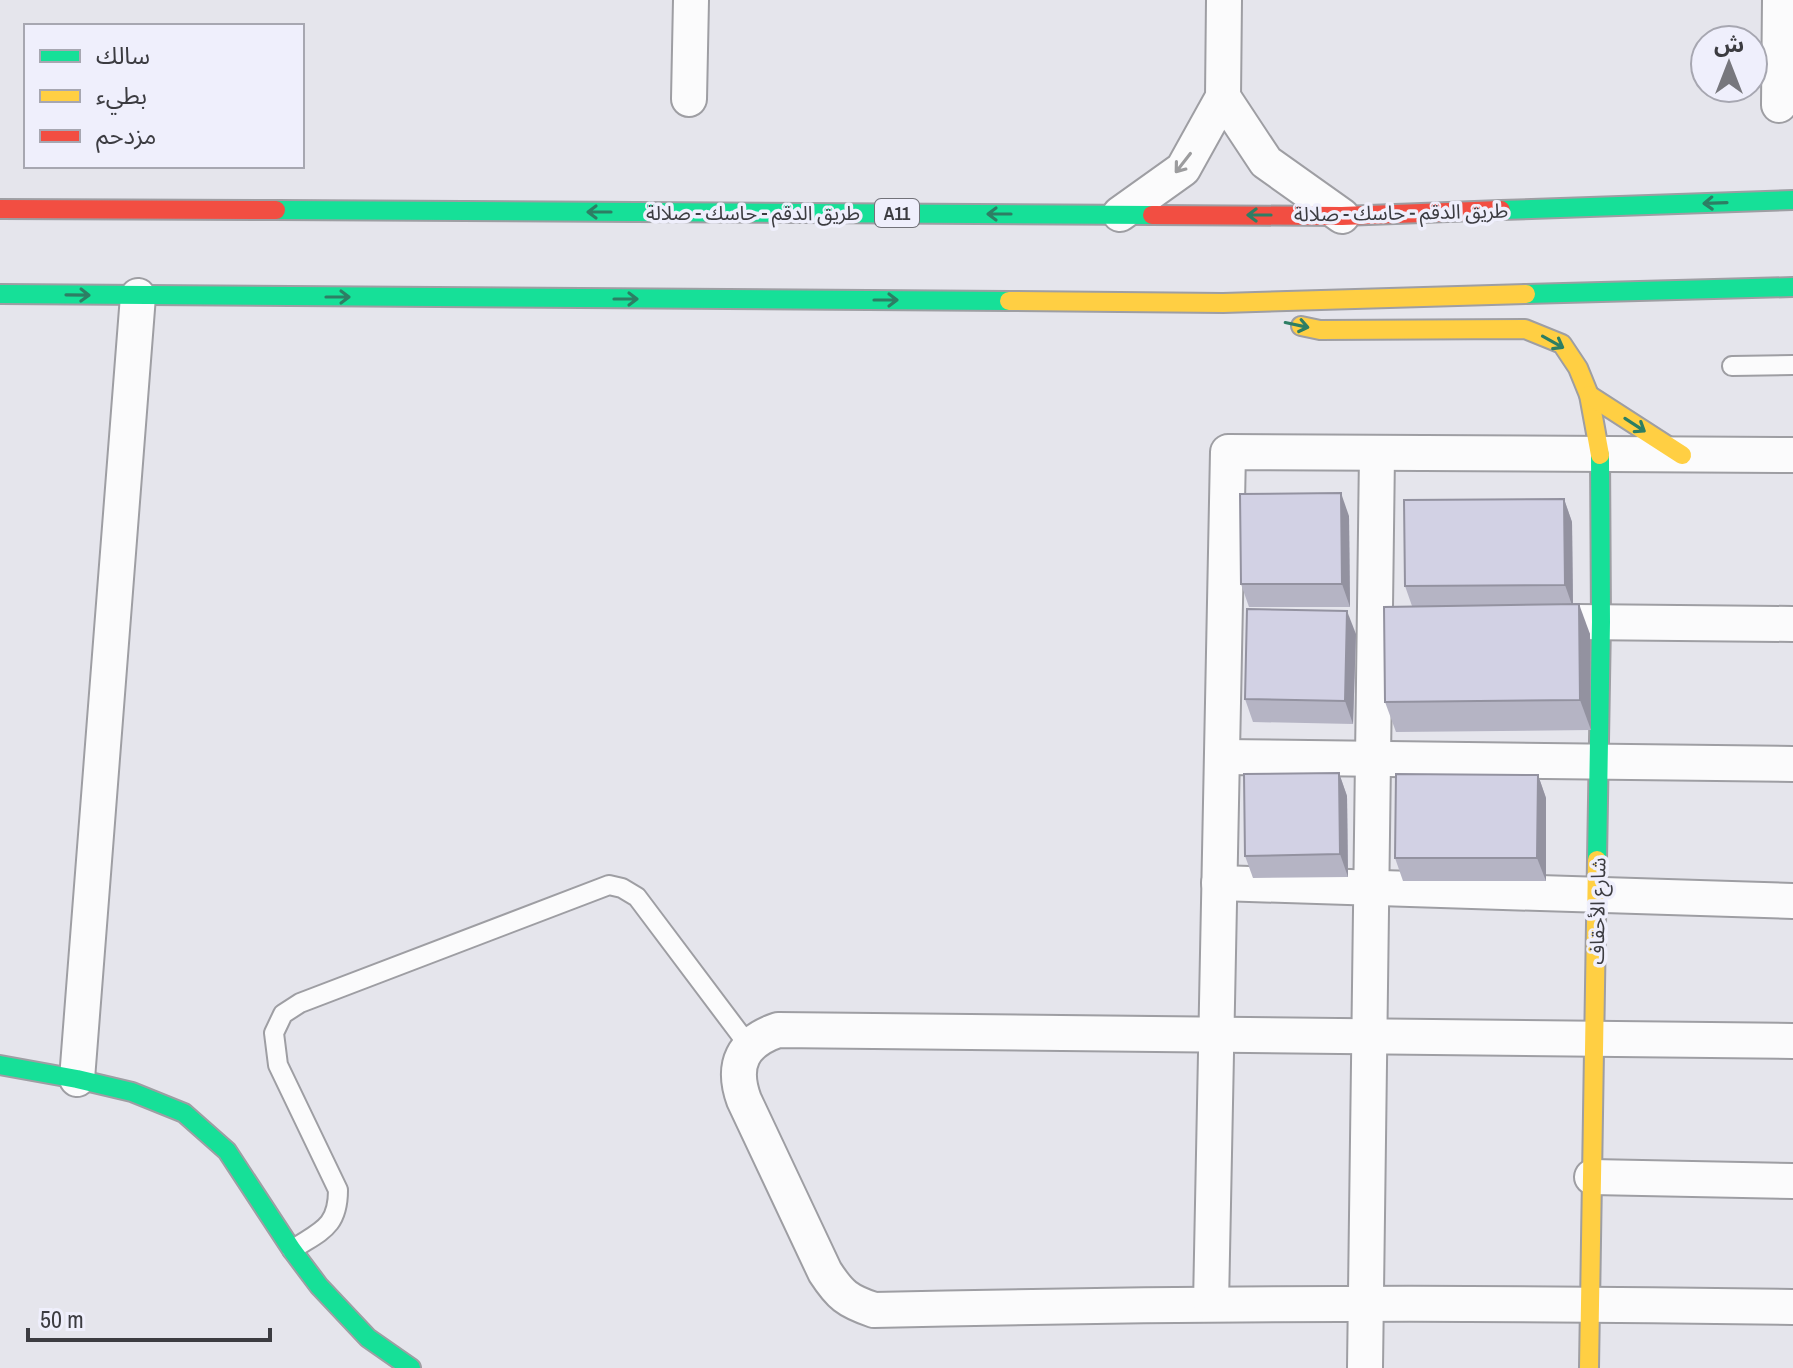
<svg xmlns="http://www.w3.org/2000/svg" width="1793" height="1368" font-family="'Archivo Narrow','Noto Sans Arabic',sans-serif">
<style>
.lines{fill:none;stroke-linecap:round;stroke-linejoin:round}
.lane-casing{stroke:#9e9ea3;stroke-width:22}
.street-casing{stroke:#9e9ea3;stroke-width:38}
.fast-casing{stroke:#9e9ea3;stroke-width:22}
.slow-casing{stroke:#9e9ea3;stroke-width:22}
.jam-casing{stroke:#9e9ea3;stroke-width:22}
.lane{stroke:#fbfbfc;stroke-width:18}
.street{stroke:#fbfbfc;stroke-width:34}
.fast{stroke:#16e098;stroke-width:18}
.slow{stroke:#ffcf43;stroke-width:18}
.jam{stroke:#f24e42;stroke-width:18}
.wall{fill:#b5b4c4}
.shaded-wall{fill:#9392a0}
.building{fill:#d2d1e4;stroke:#9392a0;stroke-width:2}
.oneway{stroke:#9c9c9e}
.oneway2{stroke:#2d7e64}
.labels{text-anchor:middle;dominant-baseline:central;stroke-width:7;stroke-linejoin:round;paint-order:stroke}
.shield{fill:#efeffc;stroke:#727279;stroke-width:2}
.shield-label{font-size:18px;font-weight:bold;fill:#3c3c41}
.street-label{font-size:20px;fill:#3c3c41;stroke:#efeffc}
</style>
<rect width="100%" height="100%" fill="#e5e5ec"/>
<g class="lines">
<!-- lane casing -->
<g class="lane-casing">
<g id="lane">
<polyline points="1732,366 1793,365"/>
<path d="M292 1250C320 1231 338 1228 338 1190L278 1065 274 1033 283 1014 300 1003 609 885 622 888 637 897 749 1046"/>
</g>
</g>
<!-- street casing -->
<g class="street-casing">
<g id="street">
<polyline points="1223,97 1266,162 1342,216"/>
<polyline points="689,99 691,0"/>
<polyline points="1779,105 1780,0"/>
<polyline points="1120,214 1183,169 1223,97 1224,0"/>
<polyline points="1577,622 1793,624"/>
<polyline points="1222,757 1793,764"/>
<polyline points="1219,883 1793,901"/>
<path d="M1793 1041 778 1030C743 1042 731 1064 744 1100L825 1272C840 1295 847 1301 874 1310 1180 1303 1487 1302 1793 1307"/>
<polyline points="77,1079 138,296"/>
<polyline points="1592,1177 1793,1181"/>
<polyline points="1211,1304 1228,452 1793,455"/>
<polyline points="1365,1368 1377,454"/>
</g>
</g>
<!-- fast casing -->
<g class="fast-casing">
<g id="fast">
<polyline points="276,210 1152,215"/>
<polyline points="1501,210 1793,200"/>
<polyline points="0,294 1009,301"/>
<polyline points="1526,294 1793,287"/>
<polyline points="1597,860 1601,622 1600,455"/>
<polyline points="0,1065 77,1079 132,1092 184,1113 227,1151 292,1250 319,1286 368,1338 411,1368"/>
</g>
</g>
<!-- slow casing -->
<g class="slow-casing">
<g id="slow">
<polyline points="1009,301 1223,303 1526,294"/>
<polyline points="1301,326 1320,330 1525,329 1562,344 1578,368 1589,395 1600,455"/>
<polyline points="1589,395 1682,455"/>
<polyline points="1589,1368 1597,860"/>
</g>
</g>
<!-- jam casing -->
<g class="jam-casing">
<g id="jam">
<polyline points="0,209 276,210"/>
<polyline points="1152,215 1342,216 1501,210"/>
</g>
</g>
<!-- lane -->
<use href="#lane" class="lane"/>
<!-- street -->
<use href="#street" class="street"/>
<!-- fast -->
<use href="#fast" class="fast"/>
<!-- slow -->
<use href="#slow" class="slow"/>
<!-- jam -->
<use href="#jam" class="jam"/>
</g>
<!-- wall -->
<g class="wall">
<polygon points="1564,499 1572,522 1573,604 1590,634 1591,730 1396,732 1385,702 1412,606 1405,586"/>
<polygon points="1349,516 1350,607 1249,607 1241,584"/>
<polygon points="1356,634 1353,724 1253,722 1245,699"/>
<polygon points="1339,773 1347,796 1348,877 1253,878 1245,856"/>
<polygon points="1538,775 1546,798 1546,881 1403,881 1395,858"/>
</g>
<!-- shaded-wall -->
<g class="shaded-wall">
<polygon points="1341,493 1349,516 1350,607 1342,584"/>
<polygon points="1564,499 1572,522 1573,608 1565,585"/>
<polygon points="1579,604 1590,634 1591,730 1580,700"/>
<polygon points="1347,611 1356,634 1353,724 1345,701"/>
<polygon points="1339,773 1347,796 1348,877 1340,854"/>
<polygon points="1538,775 1546,798 1546,881 1537,858"/>
</g>
<!-- building -->
<g class="building">
<polygon points="1341,493 1342,584 1241,584 1240,494"/>
<polygon points="1564,499 1565,585 1405,586 1404,500"/>
<polygon points="1579,604 1580,700 1385,702 1384,607"/>
<polygon points="1247,609 1347,611 1345,701 1245,699"/>
<polygon points="1339,773 1340,854 1245,856 1244,774"/>
<polygon points="1396,774 1538,775 1537,858 1395,858"/>
</g>
<!-- one-way arrows -->
<defs><path id="oneway-shaft" d="M-6 0H5M1.5-3L5.5 0L1.5 3" fill="none" stroke-width="1.6" stroke-linecap="round" stroke-linejoin="round" transform="scale(2)"/></defs>
<use class="oneway" href="#oneway-shaft" transform="translate(1183 163) rotate(128)"/>
<g class="oneway2">
<use href="#oneway-shaft" transform="translate(1715 203) rotate(178)"/>
<use href="#oneway-shaft" transform="translate(599 212) rotate(-180)"/>
<use href="#oneway-shaft" transform="translate(999 214) rotate(-180)"/>
<use href="#oneway-shaft" transform="translate(1259 215) rotate(-180)"/>
<use href="#oneway-shaft" transform="translate(78 295) rotate(1)"/>
<use href="#oneway-shaft" transform="translate(338 297)"/>
<use href="#oneway-shaft" transform="translate(626 299)"/>
<use href="#oneway-shaft" transform="translate(886 300)"/>
<use href="#oneway-shaft" transform="translate(1297 325) rotate(12)"/>
<use href="#oneway-shaft" transform="translate(1553 342) rotate(29)"/>
<use href="#oneway-shaft" transform="translate(1635 425) rotate(33)"/>
</g>
<g class="labels">
<!-- shield labels -->
<rect class="shield" x="875" y="199" width="44" height="28" rx="6"/>
<g class="shield-label">
<text x="897" y="213">A11</text>
</g>
<!-- street labels -->
<g class="street-label">
<text x="753" y="212">طريق الدقم - حاسك - صلالة</text>
<text transform="translate(1401 212) rotate(-1)">طريق الدقم - حاسك - صلالة</text>
<text transform="translate(1597 911) rotate(-89)">شارع الأحقاف</text>
</g>
</g>
<!-- legend -->
<rect x="24" y="24" width="280" height="144" fill="#efeffc" stroke="#a7a7b1" stroke-width="2"/>
<rect x="40" y="50" width="40" height="12" fill="#16e098" stroke="#a7a7b1" stroke-width="2"/>
<text x="96" y="64" font-size="24" fill="#3c3c41">سالك</text>
<rect x="40" y="90" width="40" height="12" fill="#ffcf43" stroke="#a7a7b1" stroke-width="2"/>
<text x="96" y="104" font-size="24" fill="#3c3c41">بطيء</text>
<rect x="40" y="130" width="40" height="12" fill="#f24e42" stroke="#a7a7b1" stroke-width="2"/>
<text x="96" y="144" font-size="24" fill="#3c3c41">مزدحم</text>
<!-- north arrow -->
<g transform="translate(1729 64)"><circle r="38" fill="#efeffc" stroke="#a7a7b1" stroke-width="2"/>
<path d="M0-6L14 30L0 20L-14 30Z" fill="#77777d"/>
<text y="-12" font-size="22" font-weight="bold" text-anchor="middle" fill="#3c3c41">ش</text>
</g>
<!-- scale -->
<path d="M28 1328v12h242v-12" fill="none" stroke="#3c3c41" stroke-width="4"/>
<text x="40" y="1328" font-size="24" fill="#3c3c41" stroke="#efeffc" stroke-width="6" paint-order="stroke">50 m</text>
</svg>
